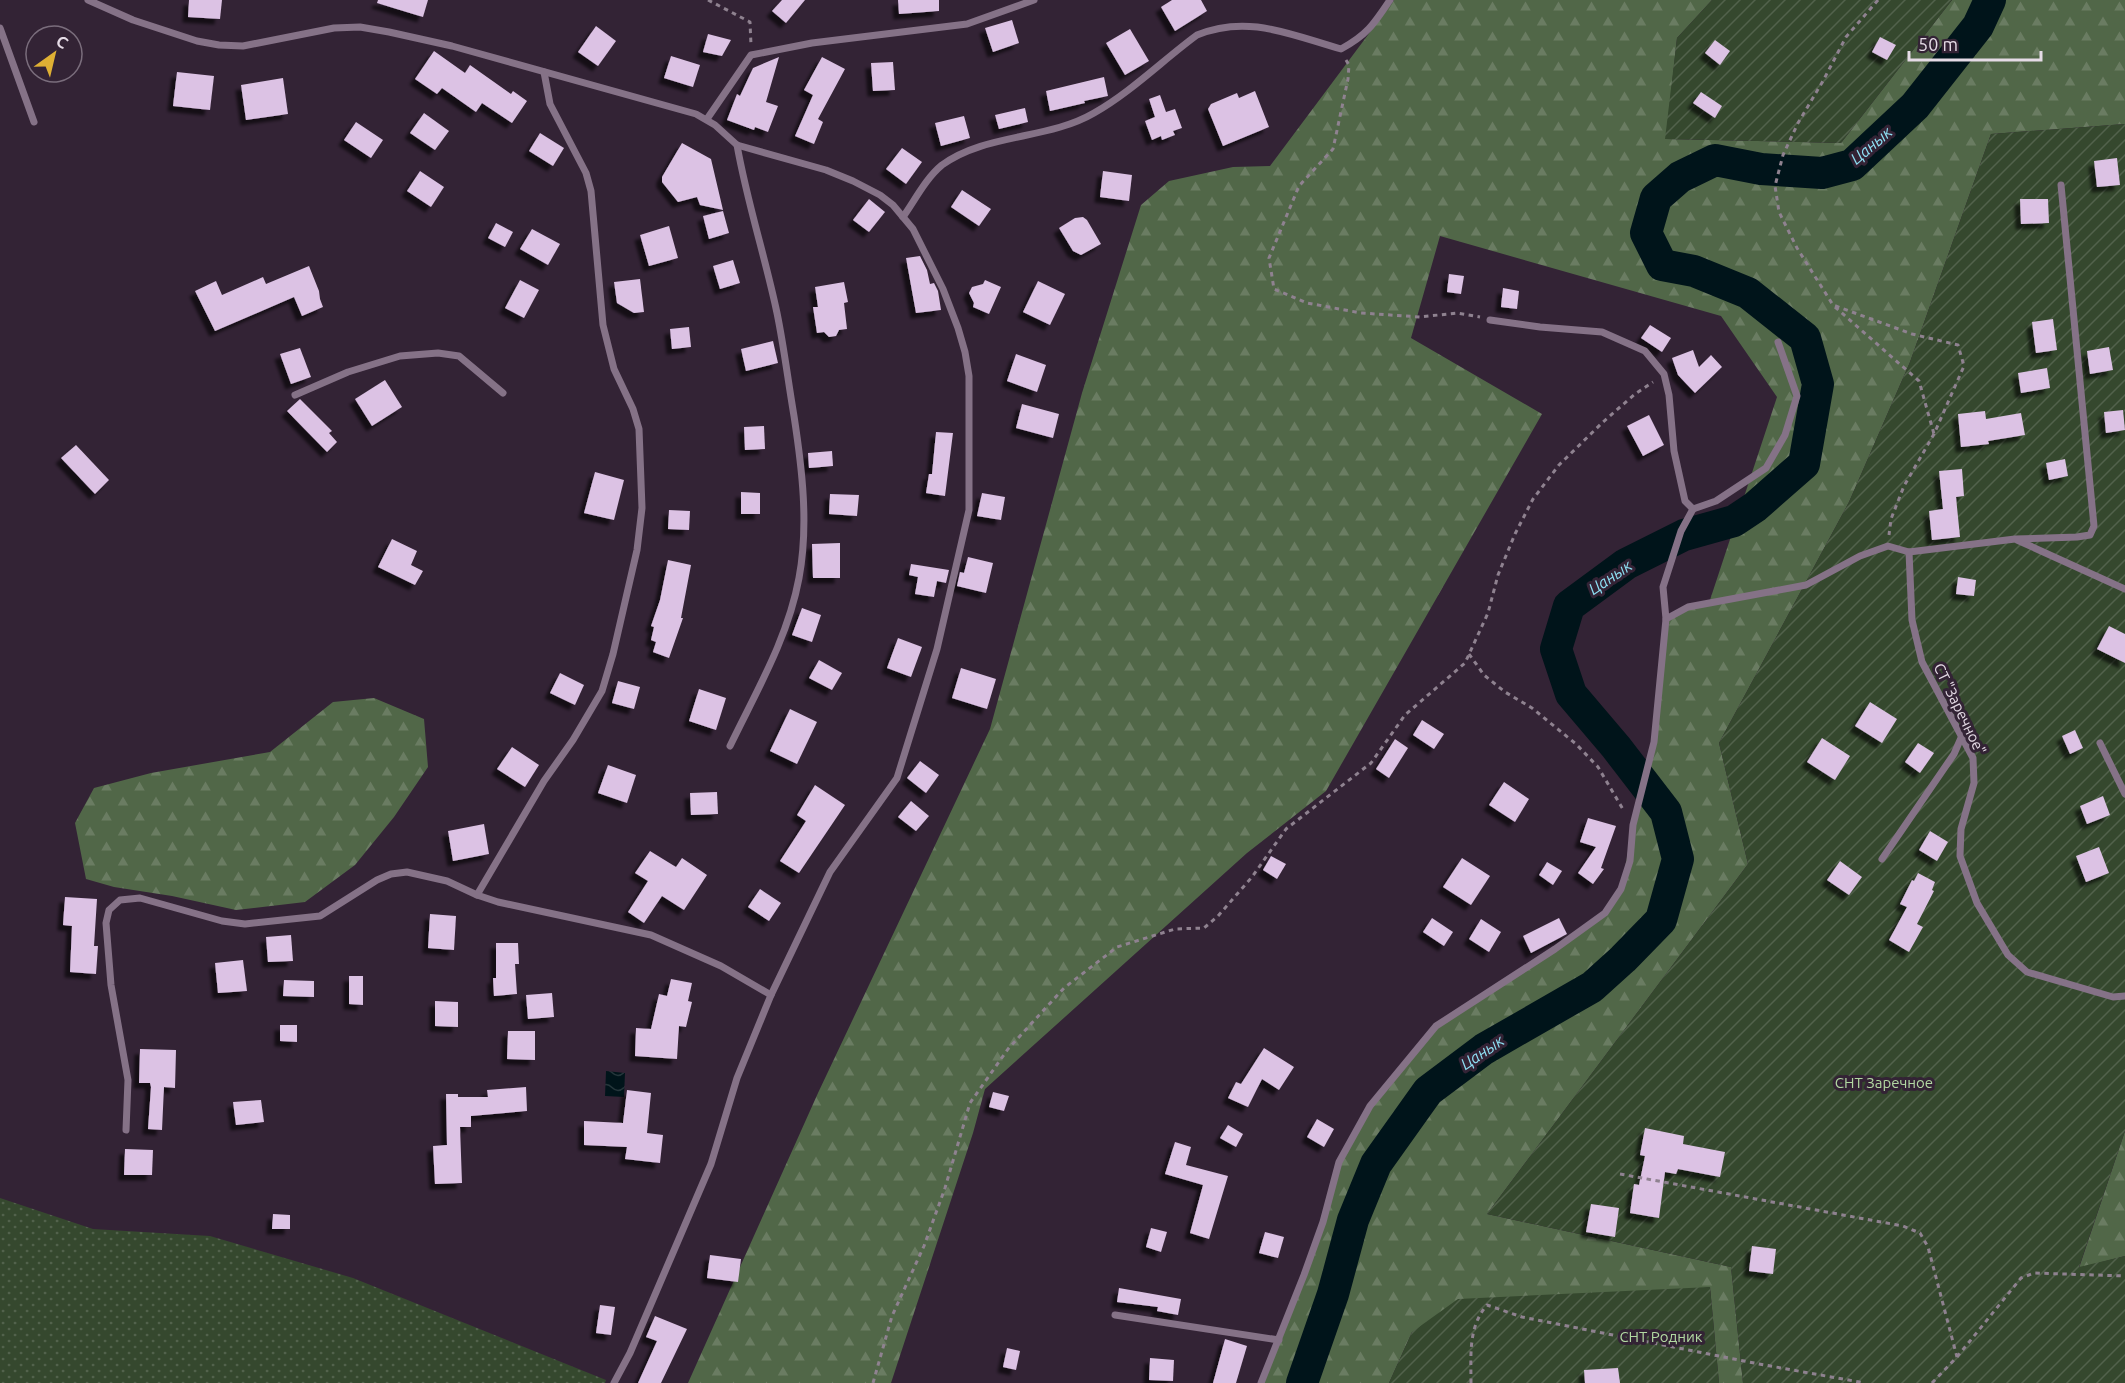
<svg xmlns="http://www.w3.org/2000/svg" width="2125" height="1383" font-family="Ubuntu,sans-serif">
<style>
.grass{fill:url(#grass-dots)}
.forest{fill:url(#forest-firs)}
.garden{fill:url(#garden-furrows)}
.water{fill:url(#water-waves)}
.lines{fill:none;stroke-linecap:round;stroke-linejoin:round}
.river{stroke:#00141a;stroke-width:32}
.building{fill:#dcc2e4;filter:url(#shadow)}
.path{stroke:#8f8290;stroke-width:3;stroke-dasharray:4.5 4.5;stroke-linecap:butt}
.lane{stroke:#857287;stroke-width:7}
.labels{text-anchor:middle;dominant-baseline:central;stroke-width:6;stroke-linejoin:round;paint-order:stroke}
.street-label{font-size:15px;fill:#e5dbe6;stroke:#332335}
.park-label{font-size:15px;fill:#b2d9a2;stroke:#332335}
.water-label{font-size:16px;font-style:italic;fill:#8fe2f6;stroke:#332335}
</style>
<defs>
<pattern id="grass-dots" width="8" height="8" patternUnits="userSpaceOnUse" patternTransform="scale(1.5)"><rect width="8" height="8" fill="#35482e"/><path d="M2 2h.1M6 6h.1" fill="none" stroke="#52624c" stroke-width="1.8" stroke-linecap="round"/></pattern>
<pattern id="forest-firs" width="22" height="20" patternUnits="userSpaceOnUse" patternTransform="scale(1.5)"><rect width="22" height="20" fill="#516748"/><path d="M5 1l3.5 6h-7zM16 11l3.5 6h-7z" fill="#6a7c62"/></pattern>
<pattern id="garden-furrows" width="10" height="10" patternUnits="userSpaceOnUse" patternTransform="scale(1.5)"><rect width="10" height="10" fill="#35482e"/><path d="M-1 1l2-2M0 10L10 0M9 11l2-2" fill="none" stroke="#52624c"/></pattern>
<pattern id="water-waves" width="16" height="10" patternUnits="userSpaceOnUse" patternTransform="scale(1.5)"><rect width="16" height="10" fill="#00141a"/><path d="M0 5q4-4 8 0t8 0" fill="none" stroke="#25363b"/></pattern>
<filter id="shadow"><feDropShadow dx="-5.5" dy="5.5" stdDeviation="1.5" flood-color="#0009"/></filter>
</defs>
<rect width="100%" height="100%" fill="#332335"/>
<!-- grass -->
<polygon class="grass" points="0,1198 93,1229 210,1236 353,1278 606,1380 605,1383 0,1383"/>
<!-- forest -->
<g class="forest">
<polygon points="1394,0 1712,0 1677,38 1666,139 1841,143 1952,0 2125,0 2125,124 1991,134 1910,362 1849,502 1719,743 1748,864 1487,1214 1731,1267 1743,1383 1719,1383 1710,1287 1412,1332 1389,1383 1261,1383 1304,1275 1339,1162 1370,1106 1436,1026 1605,913 1621,889 1633,825 1654,742 1666,619 1688,607 1709,603 1777,397 1721,316 1440,236 1411,338 1542,414 1326,791 1247,853 985,1089 973,1133 891,1383 688,1383 818,1093 990,729 1082,393 1141,205 1169,181 1233,167 1270,166"/>
<polygon points="374,698 424,719 428,767 394,817 355,865 305,902 236,910 172,896 114,887 86,879 75,823 94,788 151,773 270,752 333,702"/>
<polygon points="2125,1131 2125,1256 2079,1268"/>
</g>
<!-- garden -->
<g class="garden">
<polygon points="1712,0 1952,0 1841,143 1665,139 1677,38"/>
<polygon points="2125,124 2125,1131 2079,1267 2125,1256 2125,1383 1743,1383 1731,1267 1487,1214 1748,864 1719,743 1849,502 1910,362 1991,134"/>
<polygon points="1710,1287 1719,1383 1389,1383 1412,1332 1458,1299"/>
</g>
<!-- water -->
<polygon class="water" points="606,1071 625,1073 624,1097 605,1096"/>
<g class="lines">
<!-- river -->
<polyline class="river" points="1302,1383 1333,1294 1353,1220 1376,1164 1428,1091 1484,1049 1592,987 1623,959 1661,920 1678,859 1666,812 1616,747 1571,694 1556,649 1569,606 1626,564 1684,535 1734,521 1755,507 1804,464 1818,384 1805,338 1748,293 1694,271 1662,265 1646,233 1656,198 1680,177 1715,160 1761,169 1822,173 1852,165 1915,106 1978,26 1990,0"/>
</g>
<!-- building -->
<g class="building">
<polygon points="189,0 222,0 220,19 188,17"/>
<polygon points="378,0 428,0 423,17 377,3"/>
<polygon points="782,0 805,0 786,23 772,11"/>
<polygon points="898,0 939,0 939,11 899,14"/>
<polygon points="1172,0 1201,0 1207,11 1175,31 1161,7"/>
<polygon points="1012,20 1019,43 993,52 985,28"/>
<polygon points="596,26 616,41 598,66 578,52"/>
<polygon points="1130,29 1149,61 1125,75 1106,43"/>
<polygon points="708,34 731,40 722,56 703,52"/>
<polygon points="1880,37 1896,45 1887,60 1872,52"/>
<polygon points="1715,40 1730,51 1720,65 1705,53"/>
<polygon points="434,51 465,73 470,65 511,94 513,91 527,101 512,123 482,103 476,112 442,88 437,94 415,79"/>
<polygon points="671,56 700,65 693,87 664,78"/>
<polygon points="779,57 766,102 778,106 768,132 755,127 754,130 727,120 737,94 740,96 753,68"/>
<polygon points="822,57 845,69 818,119 823,122 814,144 795,136 813,95 804,90"/>
<polygon points="893,62 895,90 873,91 871,63"/>
<polygon points="177,72 214,76 210,110 173,106"/>
<polygon points="1104,77 1108,96 1084,101 1085,103 1050,111 1046,91"/>
<polygon points="283,78 288,114 246,120 241,85"/>
<polygon points="1255,91 1269,127 1223,146 1208,109 1211,104 1237,93 1239,98"/>
<polygon points="1701,92 1722,106 1715,118 1693,103"/>
<polygon points="1160,95 1166,112 1175,109 1182,128 1173,131 1175,135 1162,140 1161,136 1152,140 1145,121 1155,117 1149,99"/>
<polygon points="1025,108 1028,122 999,129 995,115"/>
<polygon points="424,113 449,131 435,150 410,133"/>
<polygon points="964,116 970,138 941,146 935,123"/>
<polygon points="356,122 383,140 371,158 344,140"/>
<polygon points="540,133 564,148 553,166 529,151"/>
<polygon points="682,143 711,159 723,210 700,205 697,197 678,202 662,182 662,177"/>
<polygon points="902,148 922,162 906,184 886,169"/>
<polygon points="2117,158 2120,185 2097,187 2094,161"/>
<polygon points="420,171 444,187 431,207 407,191"/>
<polygon points="1103,171 1132,175 1129,201 1100,197"/>
<polygon points="962,190 991,209 979,226 951,207"/>
<polygon points="869,199 885,212 869,232 853,220"/>
<polygon points="2020,199 2048,199 2049,223 2021,224"/>
<polygon points="723,211 729,233 709,239 703,216"/>
<polygon points="1083,217 1087,220 1101,244 1081,255 1073,251 1059,228 1075,218"/>
<polygon points="496,223 513,232 505,247 488,238"/>
<polygon points="669,226 678,258 649,266 640,235"/>
<polygon points="532,229 560,244 548,265 520,249"/>
<polygon points="920,256 927,270 930,284 934,283 938,291 941,310 916,313 906,258"/>
<polygon points="733,260 740,283 720,289 713,266"/>
<polygon points="309,266 319,291 320,299 323,307 302,316 294,297 215,331 195,291 216,281 222,295 263,277 266,284"/>
<polygon points="1449,274 1464,276 1461,294 1447,292"/>
<polygon points="640,279 644,312 634,313 617,303 614,282"/>
<polygon points="520,280 539,290 524,318 505,308"/>
<polygon points="985,280 1001,287 989,314 973,307 974,303 969,293 972,287 983,284"/>
<polygon points="1038,281 1065,294 1050,325 1023,312"/>
<polygon points="844,282 848,302 844,303 847,329 839,330 836,336 829,337 824,332 817,333 813,307 818,307 815,287"/>
<polygon points="1503,288 1519,291 1517,309 1501,307"/>
<polygon points="2053,319 2057,350 2036,353 2032,322"/>
<polygon points="1650,325 1671,338 1662,352 1641,338"/>
<polygon points="689,327 691,347 672,349 670,329"/>
<polygon points="773,341 778,363 746,371 741,349"/>
<polygon points="2109,347 2113,370 2090,374 2087,351"/>
<polygon points="300,348 311,377 291,384 280,354"/>
<polygon points="1693,350 1699,367 1711,355 1722,367 1695,393 1678,375 1672,358"/>
<polygon points="1016,354 1046,365 1037,392 1007,381"/>
<polygon points="2047,368 2050,388 2021,393 2018,373"/>
<polygon points="385,380 402,407 372,426 355,399"/>
<polygon points="300,399 332,431 329,433 337,442 327,452 287,411"/>
<polygon points="1022,404 1059,414 1053,438 1016,428"/>
<polygon points="2123,410 2125,430 2106,433 2104,412"/>
<polygon points="1985,411 1986,419 2021,413 2025,435 1988,441 1989,444 1961,447 1958,414"/>
<polygon points="1649,415 1664,445 1643,456 1627,426"/>
<polygon points="764,426 765,449 745,450 744,427"/>
<polygon points="936,432 953,433 945,496 926,493 929,474 932,474"/>
<polygon points="76,445 109,480 95,494 61,458"/>
<polygon points="832,451 833,466 809,468 808,453"/>
<polygon points="2065,459 2068,476 2049,480 2046,463"/>
<polygon points="1962,469 1964,496 1956,497 1960,537 1932,540 1929,511 1943,509 1939,471"/>
<polygon points="595,472 624,480 614,520 584,513"/>
<polygon points="741,492 760,493 760,514 741,514"/>
<polygon points="982,493 1005,497 1001,520 977,516"/>
<polygon points="830,494 859,495 857,516 829,514"/>
<polygon points="669,510 690,511 689,530 668,529"/>
<polygon points="392,539 417,551 411,565 423,571 415,585 378,567"/>
<polygon points="840,543 840,578 813,578 812,544"/>
<polygon points="968,557 993,563 986,593 957,586 960,572 964,573"/>
<polygon points="668,560 691,565 681,618 683,618 669,658 653,652 656,642 651,640 654,627 651,626 660,600"/>
<polygon points="911,564 949,570 946,583 937,581 934,597 915,594 918,577 909,575"/>
<polygon points="1958,577 1976,580 1974,596 1956,594"/>
<polygon points="802,608 821,615 812,642 792,635"/>
<polygon points="2109,626 2125,634 2125,663 2097,649"/>
<polygon points="898,638 922,647 911,677 887,668"/>
<polygon points="819,660 842,673 832,690 809,678"/>
<polygon points="961,668 996,679 987,709 952,698"/>
<polygon points="560,673 584,685 575,705 550,693"/>
<polygon points="618,681 640,687 634,709 612,703"/>
<polygon points="699,689 726,698 716,730 689,721"/>
<polygon points="1870,702 1897,719 1882,743 1855,726"/>
<polygon points="790,709 817,722 797,764 770,751"/>
<polygon points="1422,720 1444,734 1434,749 1413,735"/>
<polygon points="2075,730 2083,748 2070,754 2062,736"/>
<polygon points="1822,738 1850,756 1835,780 1807,762"/>
<polygon points="1395,739 1408,748 1389,778 1376,769"/>
<polygon points="1918,743 1934,753 1920,773 1905,762"/>
<polygon points="512,747 539,765 525,787 497,769"/>
<polygon points="920,761 939,775 926,793 907,778"/>
<polygon points="608,765 636,775 627,803 598,793"/>
<polygon points="1504,782 1529,799 1515,822 1489,805"/>
<polygon points="815,785 845,805 799,873 780,861 806,821 797,815"/>
<polygon points="717,792 718,814 691,815 690,793"/>
<polygon points="2103,796 2110,815 2087,824 2080,806"/>
<polygon points="911,801 929,816 916,831 898,817"/>
<polygon points="1588,818 1616,826 1601,868 1604,869 1593,884 1578,873 1596,847 1580,842"/>
<polygon points="484,824 489,854 453,861 448,831"/>
<polygon points="1930,831 1948,842 1937,861 1919,850"/>
<polygon points="2099,847 2109,873 2086,882 2076,856"/>
<polygon points="650,851 676,867 682,858 707,875 684,910 662,896 644,923 628,912 648,881 635,873"/>
<polygon points="1271,856 1286,864 1277,879 1263,870"/>
<polygon points="1462,858 1490,876 1471,905 1443,887"/>
<polygon points="1840,861 1862,877 1849,895 1827,880"/>
<polygon points="1547,862 1562,871 1553,885 1539,875"/>
<polygon points="1918,873 1935,882 1932,890 1934,891 1917,924 1923,927 1909,952 1889,940 1907,907 1900,904 1912,880 1914,881"/>
<polygon points="760,889 781,903 769,921 748,907"/>
<polygon points="65,897 97,899 94,946 98,946 96,974 70,972 72,926 63,925"/>
<polygon points="430,914 456,916 454,950 428,948"/>
<polygon points="1432,918 1453,932 1444,946 1423,932"/>
<polygon points="1559,918 1567,934 1531,953 1523,936"/>
<polygon points="1481,919 1501,932 1489,952 1469,939"/>
<polygon points="291,935 293,961 268,962 266,937"/>
<polygon points="496,943 518,943 519,964 515,964 517,994 494,996 493,978 496,978"/>
<polygon points="243,960 247,991 218,993 215,963"/>
<polygon points="349,976 363,976 363,1005 349,1004"/>
<polygon points="671,979 692,983 688,1001 692,1002 686,1027 679,1026 677,1059 635,1056 636,1028 651,1029 659,994 667,996"/>
<polygon points="284,980 314,981 314,997 283,996"/>
<polygon points="552,993 554,1017 528,1019 526,995"/>
<polygon points="435,1001 458,1002 458,1027 435,1026"/>
<polygon points="280,1025 297,1025 297,1042 280,1041"/>
<polygon points="508,1031 535,1031 535,1060 507,1059"/>
<polygon points="1264,1048 1294,1067 1279,1090 1262,1079 1248,1107 1228,1098 1236,1082 1241,1084"/>
<polygon points="140,1049 176,1050 175,1088 164,1087 162,1130 148,1129 151,1087 150,1083 139,1083"/>
<polygon points="526,1087 527,1111 471,1116 471,1127 460,1127 462,1183 435,1184 433,1146 447,1145 446,1094 458,1094 458,1097 488,1097 487,1090"/>
<polygon points="627,1090 651,1093 647,1133 663,1135 660,1163 625,1159 627,1147 584,1145 584,1121 623,1123"/>
<polygon points="993,1092 1009,1096 1004,1111 989,1107"/>
<polygon points="261,1100 264,1122 236,1125 233,1102"/>
<polygon points="1317,1119 1334,1129 1324,1147 1307,1137"/>
<polygon points="1228,1125 1243,1134 1236,1147 1220,1138"/>
<polygon points="1645,1128 1684,1136 1683,1144 1725,1152 1720,1177 1678,1169 1676,1174 1665,1172 1659,1218 1630,1213 1634,1184 1639,1185 1645,1156 1640,1155"/>
<polygon points="1175,1142 1191,1147 1186,1165 1228,1176 1209,1239 1190,1233 1203,1185 1165,1174"/>
<polygon points="125,1149 153,1150 152,1175 124,1175"/>
<polygon points="1591,1204 1619,1208 1615,1237 1586,1232"/>
<polygon points="273,1214 290,1215 290,1229 272,1229"/>
<polygon points="1151,1228 1167,1232 1161,1252 1146,1247"/>
<polygon points="1265,1232 1284,1237 1278,1258 1259,1253"/>
<polygon points="1752,1246 1776,1249 1773,1274 1749,1271"/>
<polygon points="710,1255 741,1259 738,1282 707,1278"/>
<polygon points="1119,1288 1181,1299 1178,1315 1157,1311 1158,1307 1117,1302"/>
<polygon points="600,1305 615,1307 611,1335 596,1333"/>
<polygon points="655,1316 687,1329 661,1383 638,1383 657,1341 646,1337"/>
<polygon points="1225,1339 1247,1346 1236,1383 1213,1383"/>
<polygon points="1007,1348 1020,1351 1016,1370 1003,1367"/>
<polygon points="1150,1358 1174,1360 1173,1381 1149,1380"/>
<polygon points="1618,1368 1620,1383 1585,1383 1584,1370"/>
</g>
<g class="lines">
<!-- path -->
<g class="path">
<polyline points="708,0 750,22 751,45"/>
<polyline points="1878,0 1846,37 1823,81 1798,123 1783,155 1775,186 1779,212 1797,248 1833,305 1912,334 1958,345 1964,366 1934,434 1904,486 1891,519 1889,535"/>
<polyline points="1346,60 1349,65 1348,79 1333,149 1299,186 1269,258 1274,289 1307,303 1361,313 1420,317 1457,313 1480,317"/>
<polyline points="1835,307 1919,381 1934,434"/>
<polyline points="1469,654 1484,675 1505,692 1532,708 1576,744 1598,767 1624,811"/>
<polyline points="1620,1174 1903,1226 1920,1233 1928,1247 1957,1357"/>
<polyline points="873,1383 892,1316 924,1246 945,1188 970,1103 1008,1049 1064,988 1117,947 1175,929 1204,928 1218,916 1252,877 1286,829 1371,763 1405,715 1465,663 1488,613 1498,575 1515,534 1533,499 1559,465 1603,422 1635,394 1653,382"/>
<path d="M1471 1383C1471 1355 1468 1327 1487 1305L1522 1317 1759 1364 1865 1383"/>
<polyline points="1932,1383 1957,1357 2021,1278 2034,1273 2125,1276"/>
</g>
<!-- lane -->
<g class="lane">
<polyline points="88,0 133,20 197,41 219,45 243,46 334,28 360,27 389,32 452,46 696,114 715,125 737,145 826,170 853,181 880,195 893,205 913,229 943,289 958,328 965,352 969,376 969,510 937,649 897,778 830,872 771,995 737,1078 711,1164 630,1353 614,1383"/>
<polyline points="0,28 34,122"/>
<polyline points="707,119 751,55 812,43 967,24 1034,0"/>
<path d="M903 217C915 200 926 178 942 165 986 133 1048 140 1094 113 1131 92 1163 60 1197 35 1248 14 1291 35 1341 49 1367 35 1374 24 1390 0"/>
<polyline points="1490,320 1540,327 1602,332 1645,351 1664,374 1669,395 1674,451 1685,501 1693,509 1716,501 1766,468 1785,435 1797,396 1778,342"/>
<polyline points="295,395 348,372 400,356 438,353 459,356 503,393"/>
<polyline points="2017,540 2125,589"/>
<polyline points="1909,552 1912,620 1922,662 1973,758 1974,783 1961,829 1960,856 1977,903 2008,955 2027,972 2113,997 2125,996"/>
<polyline points="1666,619 1663,587 1681,531 1693,509"/>
<polyline points="2100,743 2125,794"/>
<path d="M730 746C756 692 788 638 799 578 809 525 802 468 794 416 788 381 784 347 777 313 765 256 747 202 737 145"/>
<polyline points="1882,859 1954,754 1961,738"/>
<polyline points="477,895 544,781 573,740 602,691 613,654 637,550 642,508 639,429 633,409 614,369 603,325 591,191 586,173 550,104 544,72"/>
<polyline points="126,1130 128,1080 111,985 106,923 109,910 120,900 140,898 222,921 245,924 320,916 377,880 391,874 407,872 447,881 477,895 498,902 651,935 721,966 771,995"/>
<polyline points="1115,1315 1279,1340"/>
<polyline points="1261,1383 1304,1275 1323,1222 1339,1162 1370,1106 1436,1026 1555,949 1605,913 1621,889 1630,861 1633,825 1654,742 1666,619 1688,607 1806,585 1860,556 1888,546 1909,552 2015,539 2077,537 2090,535 2094,526 2061,185"/>
</g>
</g>
<g class="labels">
<!-- street labels -->
<g class="street-label">
<text transform="translate(1960 709) rotate(64)">СТ "Заречное"</text>
</g>
<!-- park labels -->
<g class="park-label">
<text x="1884" y="1082">СНТ Заречное</text>
<text x="1661" y="1336">СНТ Родник</text>
</g>
<!-- water labels -->
<g class="water-label">
<text transform="translate(1871 145) rotate(-40)">Цанык</text>
<text transform="translate(1610 577) rotate(-34)">Цанык</text>
<text transform="translate(1482 1052) rotate(-34)">Цанык</text>
</g>
</g>
<!-- north arrow -->
<g transform="translate(54 54) rotate(34)"><circle r="28" fill="#332335" stroke="#7a6d7c" stroke-width="1.5"/>
<path d="M0-4.5L10 22L0 15L-10 22Z" fill="#dfb034"/>
<text y="-9" font-size="16" font-weight="bold" text-anchor="middle" fill="#e5dbe6">С</text>
</g>
<!-- scale -->
<path d="M1909 51v9h132v-9" fill="none" stroke="#e5dbe6" stroke-width="3"/>
<text x="1918" y="51" font-size="18" fill="#e5dbe6" stroke="#332335" stroke-width="4.5" paint-order="stroke">50 m</text>
</svg>
